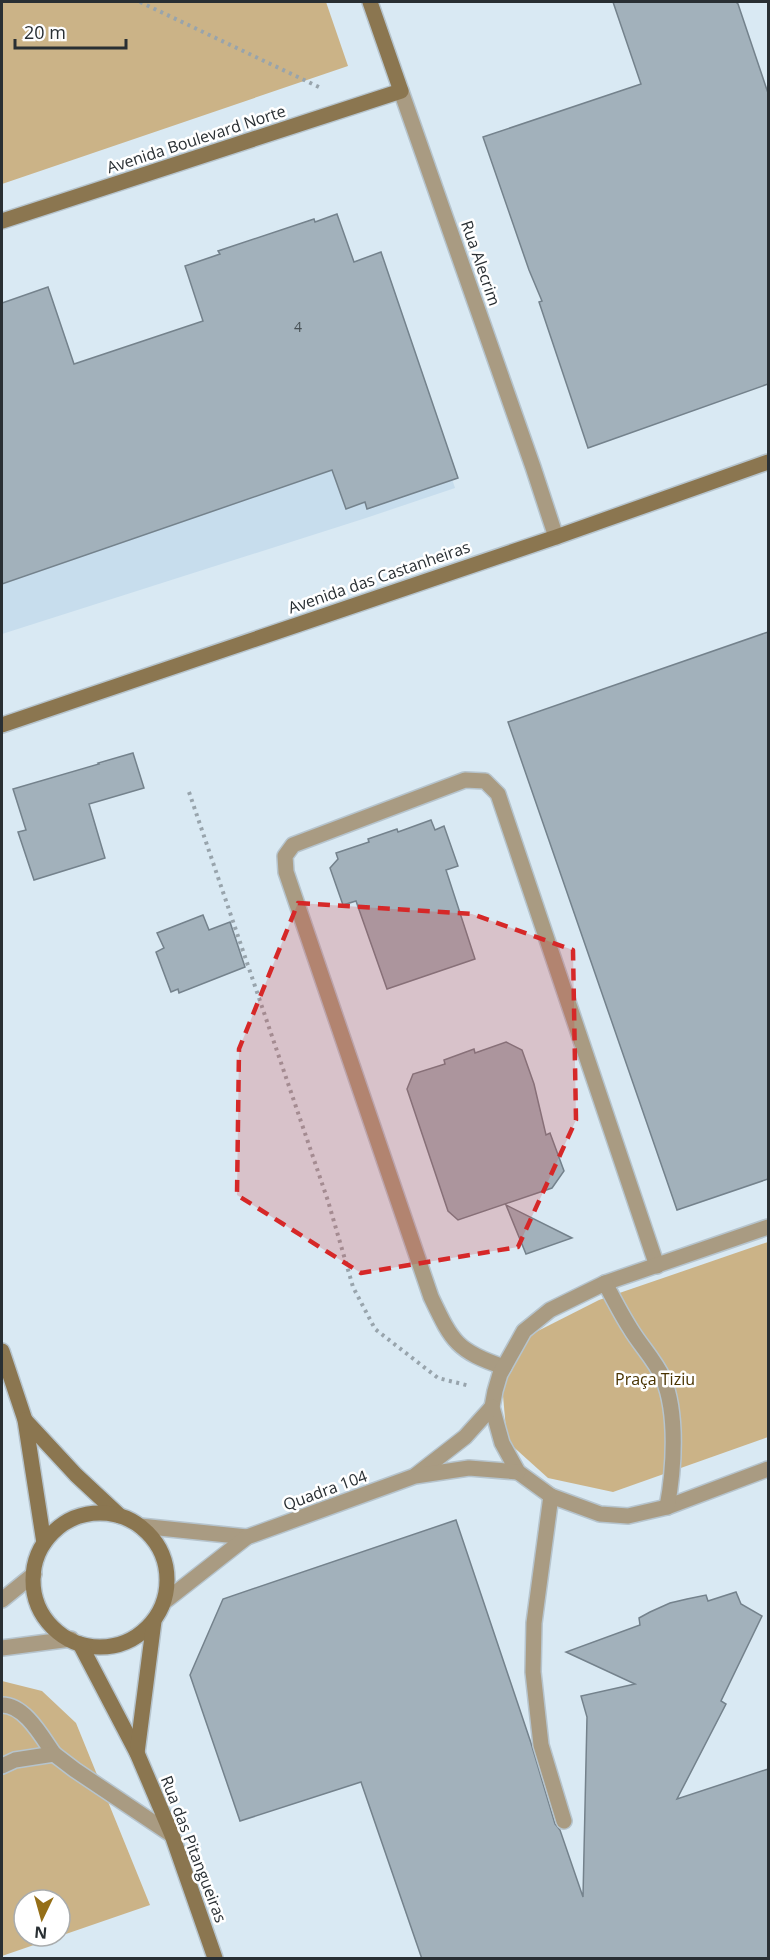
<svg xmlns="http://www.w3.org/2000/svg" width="770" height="1960" font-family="'Open Sans',sans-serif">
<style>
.built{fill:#c7dded}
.green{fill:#cbb387;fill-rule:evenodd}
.building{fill:#a2b1bb;stroke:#74828c;stroke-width:1.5}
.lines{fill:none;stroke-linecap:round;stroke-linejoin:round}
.lane-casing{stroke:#b6c4cd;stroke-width:18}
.street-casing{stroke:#b6c4cd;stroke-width:18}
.secondary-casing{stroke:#b6c4cd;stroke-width:18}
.path{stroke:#98a4ac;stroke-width:4;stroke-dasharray:3 4.5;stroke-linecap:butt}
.lane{stroke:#a99b82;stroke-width:15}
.street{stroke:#a99b82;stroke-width:15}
.secondary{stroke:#8b7650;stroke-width:15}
.marked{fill:#d62828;fill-opacity:0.2;stroke:#d62828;stroke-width:4.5;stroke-dasharray:12 8;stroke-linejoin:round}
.labels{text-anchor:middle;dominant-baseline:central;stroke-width:5;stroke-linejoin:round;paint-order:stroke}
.number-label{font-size:14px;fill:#475055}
.street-label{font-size:16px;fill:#292f33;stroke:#fff}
.park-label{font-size:16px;fill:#493300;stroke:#fff}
</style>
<rect width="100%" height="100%" fill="#d9e9f3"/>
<!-- built -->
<polygon class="built" points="411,353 455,488 366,518 2,634 2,490"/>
<!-- green -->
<g class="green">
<polygon points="2,2 326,2 348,66 2,184"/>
<polygon points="768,1242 768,1437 613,1492 548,1478 507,1441 502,1384 524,1338 599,1300"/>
<path d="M2 1681 42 1691 76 1723 150 1905 2 1956ZM24 1900H60V1936H24Z"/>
</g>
<!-- building -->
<g class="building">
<polygon points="613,2 736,2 738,4 768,93 768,384 588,448 539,302 542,301 529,270 483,137 641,84"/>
<polygon points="337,214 354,262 381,252 458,478 367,509 365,502 346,509 332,470 2,584 2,303 48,287 74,364 203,321 185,266 220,254 218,251 314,219 315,222"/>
<polygon points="768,632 768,1179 677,1210 508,722"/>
<polygon points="133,753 144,788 89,804 105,858 34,880 18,832 26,830 13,789 99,764 98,763"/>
<polygon points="431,820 435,830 444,826 458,866 446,870 475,959 387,989 356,901 343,905 330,868 338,859 336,853 369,842 368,839 397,829 398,832"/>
<polygon points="203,915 209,930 230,922 245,967 179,993 178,989 171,992 156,952 164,948 157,933"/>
<polygon points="506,1042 522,1050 534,1084 546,1135 550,1133 564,1171 552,1188 458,1220 448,1211 407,1089 413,1074 445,1064 444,1060 474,1049 475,1053"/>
<polygon points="506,1205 572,1238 526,1254"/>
<polygon points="456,1520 531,1743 555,1824 560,1830 583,1897 587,1717 581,1696 635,1684 566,1652 640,1625 639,1618 650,1612 670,1603 687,1599 706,1595 708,1601 736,1592 741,1604 762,1616 721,1701 726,1704 677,1799 768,1769 768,1959 422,1959 361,1782 240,1821 190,1675 223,1599"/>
</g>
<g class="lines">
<!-- lane casing -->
<g class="lane-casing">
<g id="lane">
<path d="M504 1367C456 1351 452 1341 431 1297L286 872 285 856 293 845 465 780 485 781 498 794 657 1266"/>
<polyline points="551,1496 534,1623 533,1672 541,1745 564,1821"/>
<path d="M2 1705C25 1705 42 1737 54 1754"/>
<polyline points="2,1766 15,1760 54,1754 75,1770 172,1835"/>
</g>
</g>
<!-- street casing -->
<g class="street-casing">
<g id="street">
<polyline points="401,91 533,467 556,537"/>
<polyline points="768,1227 605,1283 550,1310 524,1331 500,1374 495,1391 492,1407 502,1443 518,1472 551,1496 600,1514 628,1516 667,1507 768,1469"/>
<path d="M605 1283C613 1298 621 1314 630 1328 640 1345 655 1360 663 1378 678 1414 674 1470 667 1507"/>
<polyline points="416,1475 465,1437 492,1407"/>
<polyline points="140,1526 247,1537"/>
<polyline points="2,1600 34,1574"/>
<polyline points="164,1602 247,1537 415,1476 469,1468 518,1472"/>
<polyline points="2,1648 71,1639"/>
</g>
</g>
<!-- secondary casing -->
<g class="secondary-casing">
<g id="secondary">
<polyline points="2,221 401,91 370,2"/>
<polyline points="2,725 556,537 768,462"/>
<polyline points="2,1351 25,1420 44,1543"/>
<polyline points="25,1420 76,1475 120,1516"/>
<circle cx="100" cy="1580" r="67"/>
<polyline points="80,1644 137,1753 172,1835 215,1958"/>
<polyline points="137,1753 154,1621"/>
</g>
</g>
<!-- path -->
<g class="path">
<polyline points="140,2 321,88"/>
<polyline points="189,792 328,1201 353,1287 375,1329 438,1378 470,1386"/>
</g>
<!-- lane -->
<use href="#lane" class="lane"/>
<!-- street -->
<use href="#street" class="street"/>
<!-- secondary -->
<use href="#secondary" class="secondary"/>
</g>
<!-- marked area -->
<path class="marked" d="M298 903 472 914 573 950 576 1120 518 1247 361 1273 237 1195 239 1049Z"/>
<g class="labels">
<!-- number labels -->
<g class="number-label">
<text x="298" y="326">4</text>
</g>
<!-- street labels -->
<g class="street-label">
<text transform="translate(196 139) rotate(-18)">Avenida Boulevard Norte</text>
<text transform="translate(481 263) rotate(71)">Rua Alecrim</text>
<text transform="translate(379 577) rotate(-19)">Avenida das Castanheiras</text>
<text transform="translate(325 1490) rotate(-20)">Quadra 104</text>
<text transform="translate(194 1849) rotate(69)">Rua das Pitangueiras</text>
</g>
<!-- park labels -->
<g class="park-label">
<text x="655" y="1379">Praça Tiziu</text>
</g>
</g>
<!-- border -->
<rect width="770" height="1960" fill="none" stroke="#292f33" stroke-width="6"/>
<!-- north arrow -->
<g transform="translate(42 1918) rotate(185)"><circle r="28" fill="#ffffff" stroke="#a9acad" stroke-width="1.5"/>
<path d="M0-4.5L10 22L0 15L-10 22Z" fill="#956f18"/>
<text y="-9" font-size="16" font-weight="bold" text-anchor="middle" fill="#292f33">N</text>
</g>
<!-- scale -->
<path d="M15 39v9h111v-9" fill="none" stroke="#292f33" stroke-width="3"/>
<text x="24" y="39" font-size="18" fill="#292f33" stroke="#ffffff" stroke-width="4.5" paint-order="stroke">20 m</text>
</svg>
